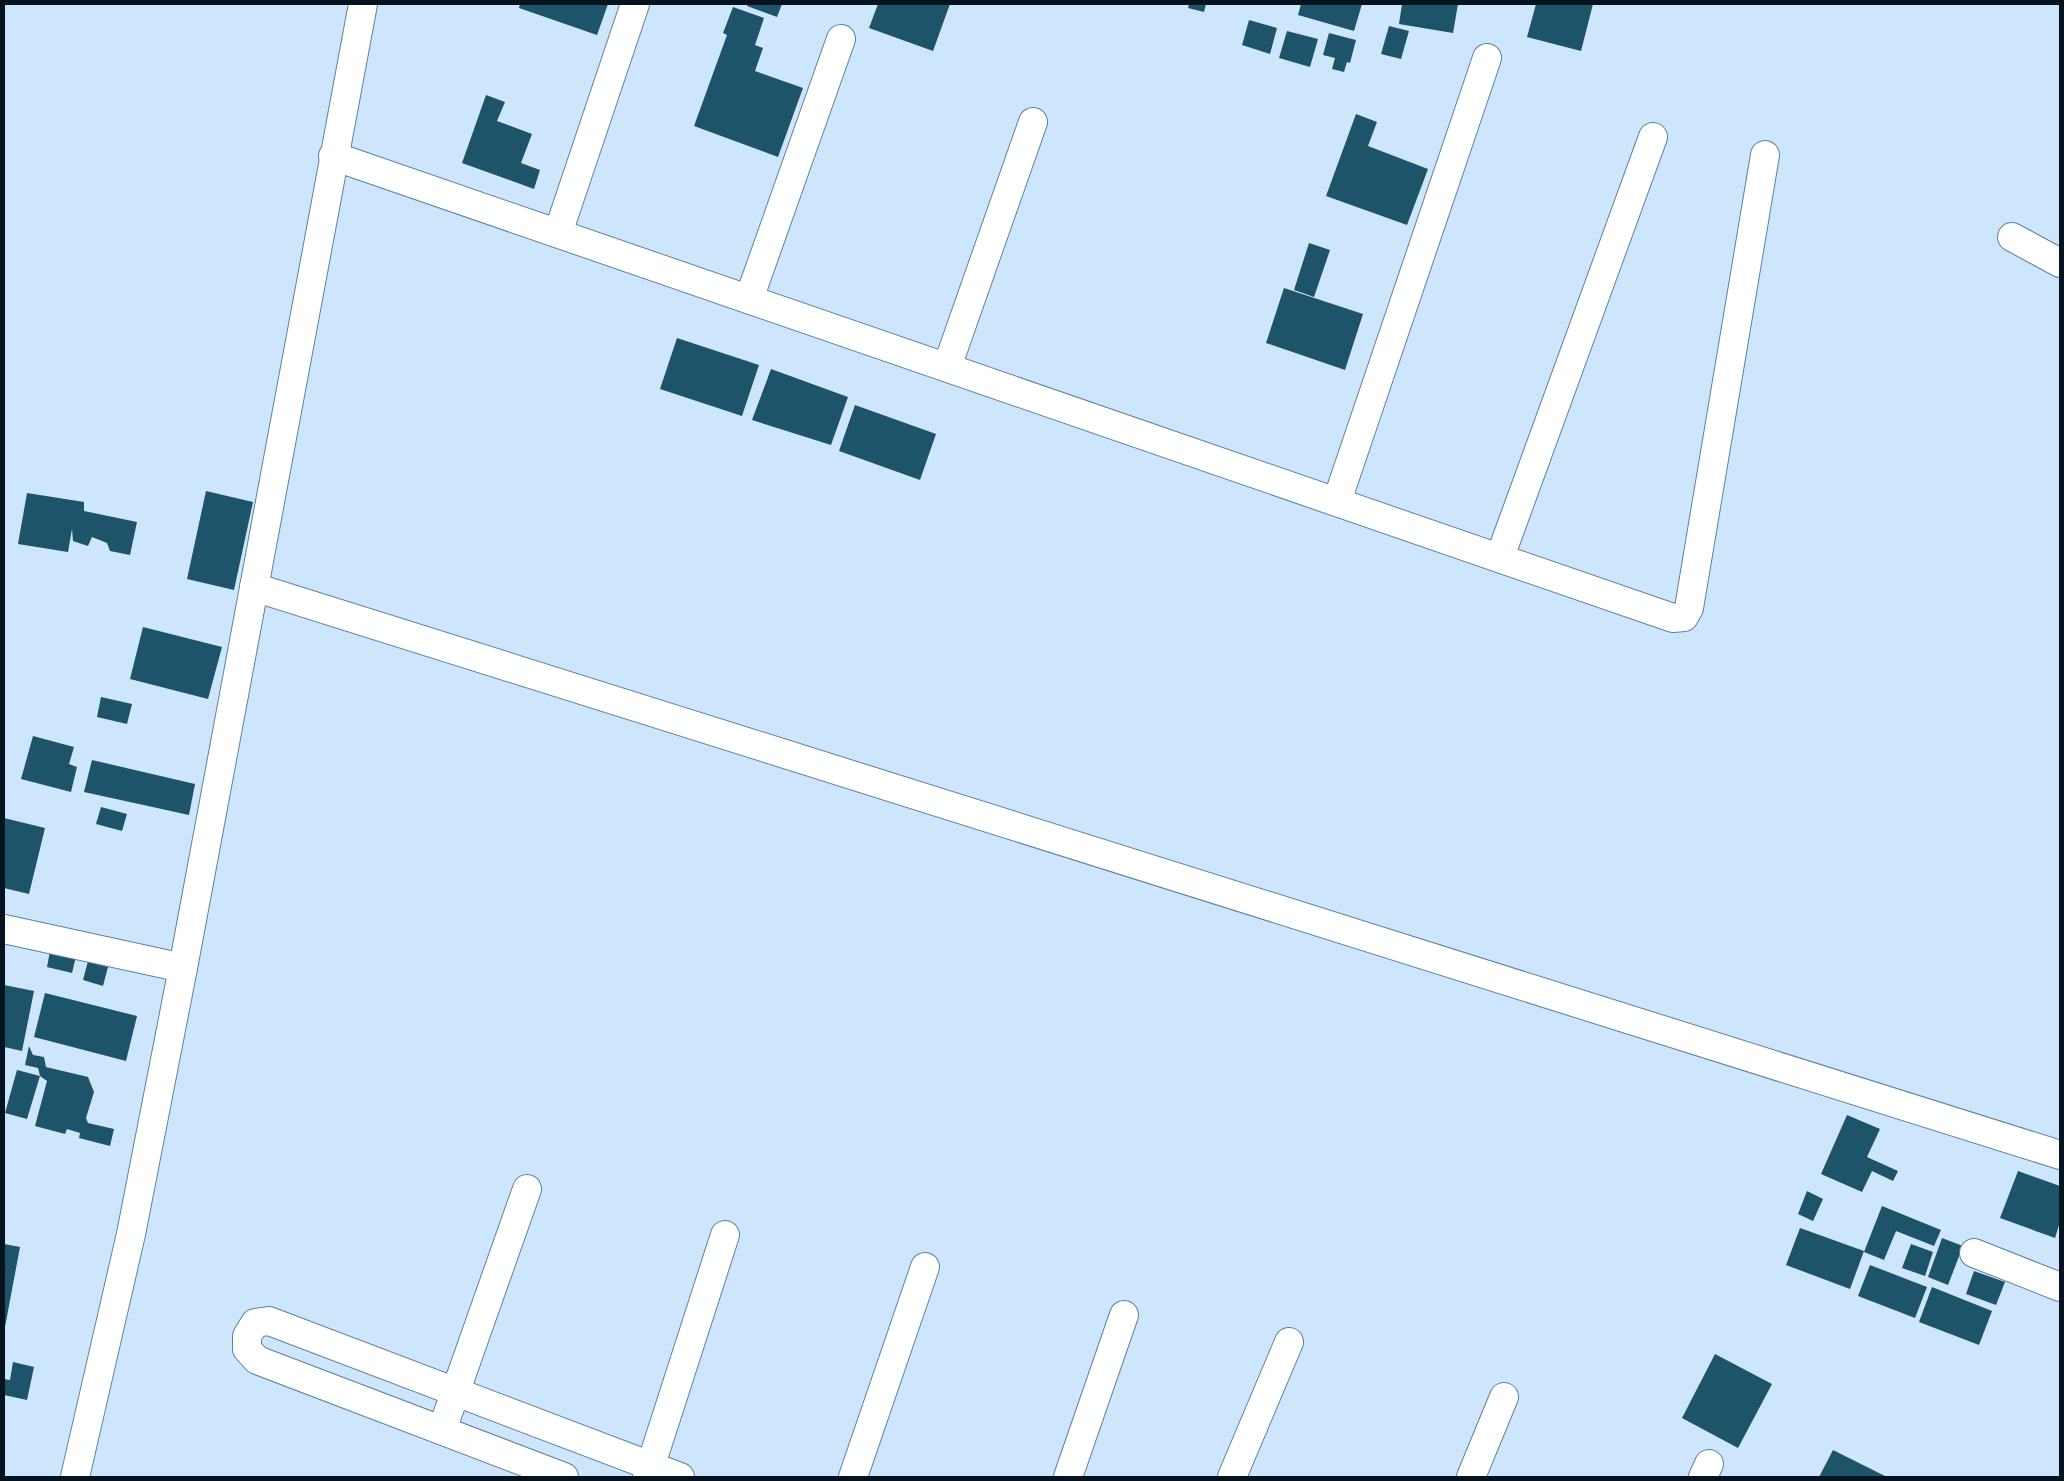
<svg xmlns="http://www.w3.org/2000/svg" width="2064" height="1481" font-family="'Exo 2',sans-serif">
<style>
.building{fill:#1d5469}
.lines{fill:none;stroke-linecap:round;stroke-linejoin:round}
.minor-casing{stroke:#5d81a3;stroke-width:30}
.minor{stroke:#fff;stroke-width:28}
</style>
<rect width="100%" height="100%" fill="#cee6fc"/>
<!-- building -->
<g class="building">
<polygon points="520,4 608,4 597,35 519,8"/>
<polygon points="748,4 782,4 777,17 747,6"/>
<polygon points="878,4 950,4 933,51 869,28"/>
<polygon points="1189,4 1206,4 1204,12 1188,8"/>
<polygon points="1301,4 1362,4 1354,31 1298,15"/>
<polygon points="1402,4 1458,4 1453,33 1399,24"/>
<polygon points="1536,4 1593,4 1581,51 1527,37"/>
<polygon points="733,7 764,18 755,45 763,48 755,71 803,88 778,157 694,126 727,35 723,33"/>
<polygon points="1249,20 1277,28 1270,54 1242,45"/>
<polygon points="1389,26 1409,31 1401,59 1381,54"/>
<polygon points="1287,31 1318,39 1310,67 1279,58"/>
<polygon points="1329,33 1356,40 1350,63 1347,62 1344,72 1332,69 1335,58 1323,55"/>
<polygon points="486,95 505,102 497,121 532,134 521,163 540,170 534,189 462,163"/>
<polygon points="1356,114 1377,122 1368,146 1428,169 1407,225 1326,196"/>
<polygon points="1309,243 1330,250 1314,297 1294,290"/>
<polygon points="1284,288 1363,314 1345,370 1266,343"/>
<polygon points="677,338 759,365 742,416 660,389"/>
<polygon points="771,369 848,397 831,445 752,420"/>
<polygon points="855,405 936,434 920,480 839,451"/>
<polygon points="206,491 253,502 234,590 187,579"/>
<polygon points="27,493 84,502 84,511 137,522 130,555 110,551 107,543 92,537 88,546 73,541 72,529 68,552 18,544"/>
<polygon points="143,627 222,647 208,699 130,679"/>
<polygon points="101,697 132,704 127,724 97,717"/>
<polygon points="33,736 74,747 69,764 77,767 71,792 21,779"/>
<polygon points="92,760 195,784 189,815 84,792"/>
<polygon points="101,807 127,814 122,831 96,824"/>
<polygon points="4,818 45,828 29,894 4,888"/>
<polygon points="51,946 77,952 72,973 47,967"/>
<polygon points="88,961 108,967 103,986 83,980"/>
<polygon points="4,985 34,991 22,1051 4,1047"/>
<polygon points="45,993 137,1016 126,1061 34,1037"/>
<polygon points="29,1046 33,1055 44,1057 46,1067 88,1077 94,1092 86,1118 88,1123 114,1129 110,1146 79,1138 80,1133 67,1129 65,1134 35,1126 47,1081 40,1076 38,1068 25,1065"/>
<polygon points="17,1070 40,1076 27,1119 5,1113"/>
<polygon points="1847,1115 1880,1129 1867,1157 1898,1171 1893,1181 1872,1171 1862,1192 1821,1174"/>
<polygon points="2018,1171 2060,1186 2060,1222 2055,1238 2000,1218"/>
<polygon points="1807,1191 1823,1199 1813,1221 1798,1214"/>
<polygon points="1882,1206 1941,1230 1934,1246 1896,1231 1884,1260 1864,1252"/>
<polygon points="1800,1228 1864,1251 1850,1289 1786,1265"/>
<polygon points="1942,1238 1963,1246 1948,1285 1928,1277"/>
<polygon points="4,1244 20,1247 5,1327 4,1327"/>
<polygon points="1911,1244 1933,1252 1925,1276 1902,1268"/>
<polygon points="1870,1265 1927,1287 1915,1318 1858,1296"/>
<polygon points="1974,1271 2005,1282 1996,1305 1966,1294"/>
<polygon points="1932,1287 1992,1311 1979,1345 1919,1322"/>
<polygon points="1715,1354 1772,1384 1738,1448 1682,1418"/>
<polygon points="13,1362 34,1367 27,1400 4,1395 4,1379 10,1380"/>
<polygon points="1833,1450 1887,1477 1819,1477"/>
</g>
<g class="lines">
<!-- minor casing -->
<g class="minor-casing">
<g id="minor">
<polyline points="333,156 1673,618 1684,617 1689,608 1765,155"/>
<polyline points="558,233 635,4"/>
<polyline points="2012,237 2060,263"/>
<polyline points="749,299 841,39"/>
<polyline points="947,367 1033,122"/>
<polyline points="1337,501 1487,58"/>
<polyline points="1500,557 1653,137"/>
<polyline points="254,587 2060,1155"/>
<polyline points="4,929 183,968"/>
<polyline points="1974,1253 2060,1287"/>
<polyline points="442,1430 527,1189"/>
<polyline points="75,1477 131,1234 183,968 363,4"/>
<polyline points="564,1477 257,1360 247,1349 247,1336 255,1323 269,1321 680,1477"/>
<polyline points="647,1477 725,1235"/>
<polyline points="853,1477 925,1267"/>
<polyline points="1068,1477 1124,1315"/>
<polyline points="1232,1477 1289,1342"/>
<polyline points="1471,1477 1504,1397"/>
<polyline points="1703,1477 1709,1464"/>
</g>
</g>
<!-- minor -->
<use href="#minor" class="minor"/>
</g>
<!-- border -->
<rect width="2064" height="1481" fill="none" stroke="#05131f" stroke-width="10"/>
</svg>
